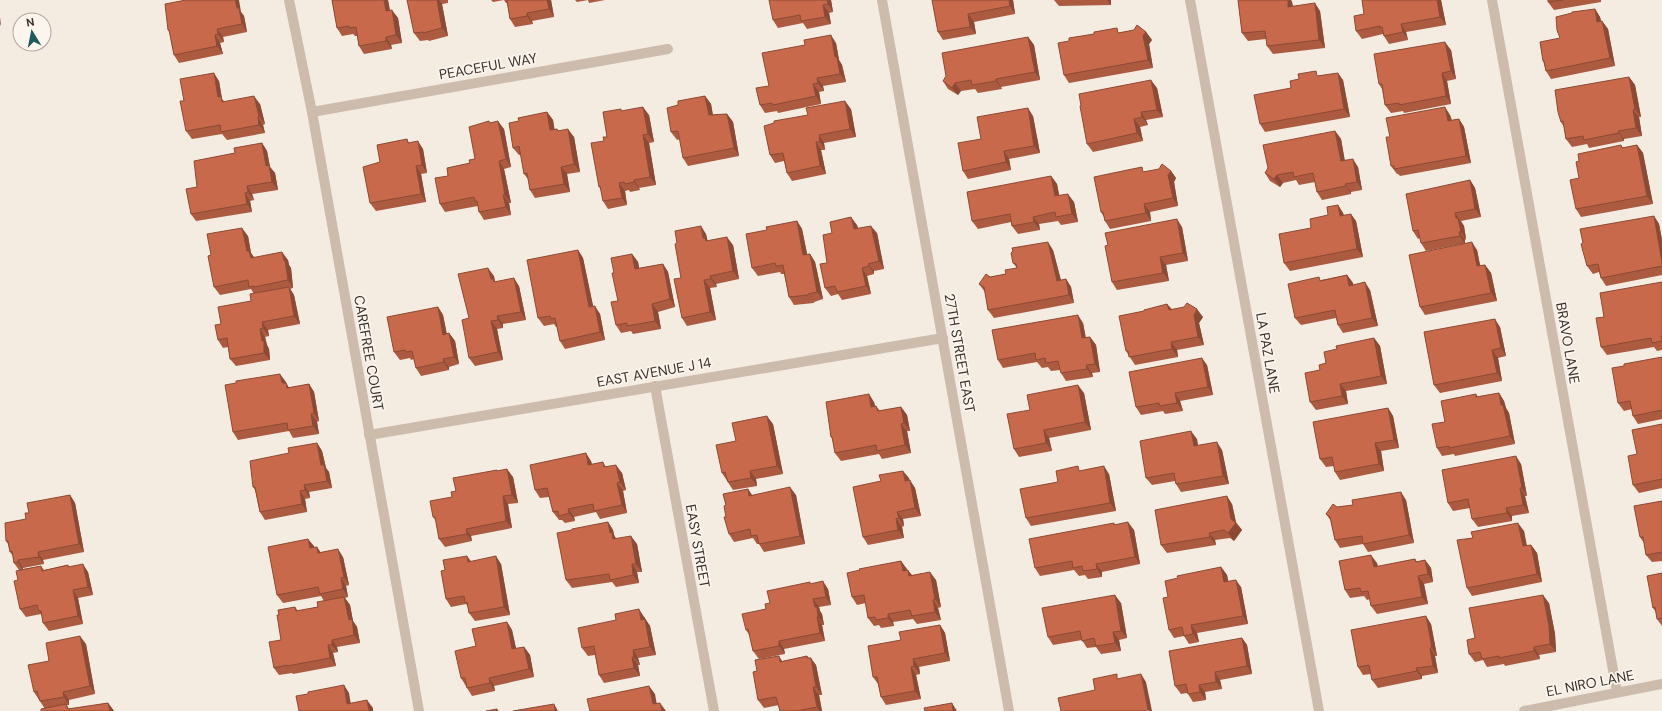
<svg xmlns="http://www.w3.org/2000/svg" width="1662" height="711" font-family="'DM Sans',sans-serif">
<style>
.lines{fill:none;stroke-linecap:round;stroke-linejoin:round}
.minor{stroke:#cdbbac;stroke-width:10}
.wall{fill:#ac5a40}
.shaded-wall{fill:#8c4a34}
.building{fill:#c8694b;stroke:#8c4a34}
.labels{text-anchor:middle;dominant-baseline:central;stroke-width:3.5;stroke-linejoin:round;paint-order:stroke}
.street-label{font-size:14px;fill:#3b302b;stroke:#fbf5ee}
</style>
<rect width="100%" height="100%" fill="#f4ebe1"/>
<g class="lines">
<!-- minor -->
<g class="minor">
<polyline points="289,0 312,112 419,711"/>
<polyline points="882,0 1009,711"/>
<polyline points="1190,0 1319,711"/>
<polyline points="1492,0 1617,692"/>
<polyline points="312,112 668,49"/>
<polyline points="655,386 714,711"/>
<polyline points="369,435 943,338"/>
<polyline points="1524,711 1662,684"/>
</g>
</g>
<!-- wall -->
<g class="wall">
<polygon points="332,0 388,0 390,10 398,18 402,43 391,45 392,49 364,54 359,46 357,36 355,36 353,34 342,36 337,28"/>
<polygon points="407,0 448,0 448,3 442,4 448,36 429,41 428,40 420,41 414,33"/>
<polygon points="491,0 551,0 554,17 532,21 533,24 515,27 510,19 507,3 506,3 504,0 493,2"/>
<polygon points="575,0 605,0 589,3 588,0 577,2"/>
<polygon points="831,0 833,12 829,13 831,24 807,29 803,23 778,28 773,20"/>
<polygon points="932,0 1013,0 1015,14 974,22 976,34 943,40 938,32"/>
<polygon points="1054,0 1111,0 1111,5 1059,6"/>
<polygon points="1238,0 1291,0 1292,2 1293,6 1320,11 1325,48 1273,54 1267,46 1266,39 1248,41 1242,33"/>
<polygon points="1362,0 1441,0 1446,25 1406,32 1408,40 1389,44 1384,36 1383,34 1362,39 1356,31 1364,14"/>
<polygon points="1548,0 1603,0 1601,0 1601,2 1554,10 1548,2"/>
<polygon points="1595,9 1600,17 1601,21 1602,21 1608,29 1615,66 1551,79 1546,71 1544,64 1543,61 1560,38"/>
<polygon points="241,12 244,16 247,32 223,37 224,42 220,43 223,54 179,63 174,55 170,33 168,30"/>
<polygon points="1120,32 1146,32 1152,40 1149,44 1153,68 1069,83 1064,75"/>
<polygon points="1028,37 1034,45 1040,80 1001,87 1002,89 978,93 975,89 961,91 958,95 948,89 943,81"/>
<polygon points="836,43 839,60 842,65 846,82 823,86 824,91 819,92 821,104 778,113 777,111 765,113 760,105 769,86"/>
<polygon points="1451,50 1456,79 1447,81 1451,104 1404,113 1403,111 1391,113 1385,105 1382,89 1379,84"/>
<polygon points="1319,76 1343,80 1350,117 1265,132 1260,124 1291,88"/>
<polygon points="1629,77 1635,85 1641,117 1639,117 1642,136 1624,139 1624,141 1589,148 1587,144 1572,147 1566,139 1564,127 1561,122"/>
<polygon points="219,81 222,99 224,102 260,104 265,124 263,125 265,133 227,140 222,134 192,139 186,131 184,101"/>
<polygon points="1157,88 1163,117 1146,120 1148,125 1140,127 1143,141 1093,152 1087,144"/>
<polygon points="705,96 711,104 713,115 727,114 733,122 739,156 688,166 683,158 680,139 677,140 671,132 678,105"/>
<polygon points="851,109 856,137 824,143 825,150 821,150 826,174 792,181 787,173 784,161 775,163 770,155"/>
<polygon points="622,111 649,115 654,142 649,143 656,185 639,188 640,190 630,192 629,190 625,191 627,205 608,209 603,201 601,190 599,187 604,141 607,137"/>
<polygon points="547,112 553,120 554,129 557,129 559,131 574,137 580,172 567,174 570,192 535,198 530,190 528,179 524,174 521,155 519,155 513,148 519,121"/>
<polygon points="1450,115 1452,120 1459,119 1464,127 1471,163 1400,176 1398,174 1397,174 1391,166 1390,137"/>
<polygon points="1033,116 1040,153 1009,159 1011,170 968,179 963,171 981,139"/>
<polygon points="490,123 504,129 511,167 504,169 511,203 509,203 511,215 484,220 479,212 478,206 445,212 440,204 470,163 475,159"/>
<polygon points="1335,131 1341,139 1345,161 1358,167 1362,190 1351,192 1351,194 1322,200 1317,192 1315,182 1299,185 1296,180 1283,183 1280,187 1270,181 1265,173"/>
<polygon points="407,139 409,143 423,149 427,173 421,174 426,202 376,211 370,203 380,162"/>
<polygon points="262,143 267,151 270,167 275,173 278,190 252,194 254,200 250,201 252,212 196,221 191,214 197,187 235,153"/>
<polygon points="1621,145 1623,148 1637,145 1643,153 1653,204 1581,217 1576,209 1579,178 1579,161"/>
<polygon points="1171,171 1176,178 1174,182 1178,206 1150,212 1151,221 1110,229 1105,221 1104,217 1101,212"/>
<polygon points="1051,176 1057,184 1059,196 1074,202 1078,222 1061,225 1058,221 1039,224 1040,230 1018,234 1012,226 1011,222 978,229 972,221"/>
<polygon points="1470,180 1475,188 1481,217 1461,221 1464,226 1466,239 1465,240 1465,243 1477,250 1480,266 1485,265 1491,273 1497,301 1425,315 1420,307 1461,244 1426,251 1421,243 1420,238 1418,239 1413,231"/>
<polygon points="1338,205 1343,213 1344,215 1356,221 1363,257 1290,271 1284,263 1311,228 1328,215"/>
<polygon points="1654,216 1659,224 1662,240 1662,275 1606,286 1601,278 1599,272 1593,274 1587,266 1583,243"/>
<polygon points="797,221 802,229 807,254 810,254 815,262 823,299 814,302 814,303 794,305 789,297 784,274 781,274 780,272 758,276 752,268 767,230"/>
<polygon points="857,225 858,228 877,233 884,269 874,271 874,274 867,276 871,294 842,300 838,294 831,296 825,288 827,263 832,233"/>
<polygon points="1182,227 1188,261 1166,265 1169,281 1117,290 1112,282"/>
<polygon points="706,234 707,241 733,245 739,279 716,284 717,287 710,288 716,320 687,326 682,318 681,278"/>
<polygon points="248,236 251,253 254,257 288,260 289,265 291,268 293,288 290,289 294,295 300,324 268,330 269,336 265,337 267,345 269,349 270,360 236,366 230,359 228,347 223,348 218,340 221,324 251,301 254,294 251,289 220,295 214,287 211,255"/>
<polygon points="578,250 583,258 593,306 600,314 605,340 565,349 560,341 557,327 556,327 554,324 544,326 538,318"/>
<polygon points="1053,250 1061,280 1066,279 1071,287 1074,303 994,318 988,310 985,292 979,284 990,277 1006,274 1017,268 1013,263"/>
<polygon points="632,254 638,262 639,268 663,264 668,272 675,307 658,312 661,329 633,334 631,331 621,333 616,325 618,301"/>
<polygon points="1347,275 1353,283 1353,285 1370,290 1378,326 1343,333 1338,325 1336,318 1301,325 1295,318 1321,280"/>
<polygon points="494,276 495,282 519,286 526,320 503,324 503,328 497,329 503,360 475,366 469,358 469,318"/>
<polygon points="1662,282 1662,350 1657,351 1654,347 1607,355 1601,347 1604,317"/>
<polygon points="1167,304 1172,309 1203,317 1199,323 1204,345 1177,350 1178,357 1135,365 1126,351 1144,311"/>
<polygon points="438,307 443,315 447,334 449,333 455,341 459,364 449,367 449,370 421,376 416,368 414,359 411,360 410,358 400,360 394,352"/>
<polygon points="1083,323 1086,338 1090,337 1096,345 1100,372 1092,373 1093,377 1066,381 1061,373 1060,370 1051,371 1048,367 1042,368 1037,362 1003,368 998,360"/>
<polygon points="1500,327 1506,356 1498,358 1502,381 1440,393 1434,385"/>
<polygon points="1374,338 1380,346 1387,384 1346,391 1348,404 1316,410 1310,402 1320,370 1337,349"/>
<polygon points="1662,357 1662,419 1638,424 1633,416 1632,409 1624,411 1618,403 1624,366"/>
<polygon points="1207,365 1213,395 1180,401 1183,411 1165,414 1163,411 1141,415 1136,407"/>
<polygon points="286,382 289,388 309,384 314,392 319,421 317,422 319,434 293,438 289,431 238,440 233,432"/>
<polygon points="1084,393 1091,430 1049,438 1052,451 1019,457 1014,449 1030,410"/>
<polygon points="1499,393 1504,401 1506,408 1509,413 1515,444 1455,456 1454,454 1442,456 1437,448 1445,422 1476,394 1478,397"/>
<polygon points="874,402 875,406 876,406 880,411 901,407 907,415 910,431 907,431 911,453 882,459 879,454 841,461 835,453 833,440 831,437"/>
<polygon points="1388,408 1393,416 1399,448 1381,451 1384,471 1340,480 1335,472 1334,466 1326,467 1320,459"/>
<polygon points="773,424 783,474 756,479 757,486 733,490 722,473 736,441"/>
<polygon points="1662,424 1662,488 1639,493 1633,485 1637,454"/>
<polygon points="1197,439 1198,446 1222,450 1229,484 1181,492 1176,484 1175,481 1152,485 1146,478"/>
<polygon points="317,443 322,451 326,468 329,472 332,488 309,492 310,498 305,499 307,512 265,520 260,512 255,490 253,487 289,453"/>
<polygon points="591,461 592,465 603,462 606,467 622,473 626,490 623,491 627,513 600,519 596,512 574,517 575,521 565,523 562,520 559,520 553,512 549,497 540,498 535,490"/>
<polygon points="1521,464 1527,496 1525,496 1529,513 1512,516 1512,521 1478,527 1472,519 1470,508 1453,511 1448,503"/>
<polygon points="498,471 513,477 518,503 508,504 512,528 471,536 472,541 445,547 439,539 436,521 433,517 452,497 456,491"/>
<polygon points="1081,471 1109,474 1116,511 1031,526 1026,518 1058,482"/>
<polygon points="909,478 909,480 915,488 921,516 903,519 904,526 902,527 904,538 868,545 863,537"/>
<polygon points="748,489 752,495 796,495 805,544 764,552 759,544 757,544 753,538 734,542 729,534 726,517 726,505"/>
<polygon points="70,495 75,503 84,552 43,560 44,564 23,568 23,569 41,566 44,570 68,565 69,567 88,572 93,595 78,598 83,624 49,631 43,623 42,615 41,614 26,617 20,609 18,580 19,570 14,563 13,556 10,552 8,544 6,541 26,519 29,513"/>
<polygon points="1406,500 1414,543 1368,552 1363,544 1340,548 1335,540 1331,521 1326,514 1337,507"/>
<polygon points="1662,501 1662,561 1652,562 1646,555 1644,543 1640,537"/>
<polygon points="1232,504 1236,522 1242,530 1234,541 1230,538 1215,540 1216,545 1167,553 1161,545"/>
<polygon points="608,522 613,530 614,535 616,539 637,544 642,572 637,572 639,583 616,587 612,582 572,588 566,580 572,530"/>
<polygon points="1115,524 1134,530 1140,564 1102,572 1102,577 1088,579 1085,575 1079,576 1074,570 1040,576 1035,568"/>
<polygon points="1524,531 1527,546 1531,545 1537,553 1542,582 1472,596 1467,588"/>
<polygon points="308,539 314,548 317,547 321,553 343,557 349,585 346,586 348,597 345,598 350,605 353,621 357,627 360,643 337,647 338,652 333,653 336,666 293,674 292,673 279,675 274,668 281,640 279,615 295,607 298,611 318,607 324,601 321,596 283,603 277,595"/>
<polygon points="1415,559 1417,562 1425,560 1431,568 1433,582 1424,584 1428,604 1377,614 1371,606 1370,599 1367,600 1364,596 1350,598 1345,590 1377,563 1378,567"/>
<polygon points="471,561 501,564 510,615 475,621 469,613 468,607 466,604 451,607 446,599 445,570"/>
<polygon points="901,561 907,570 912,575 936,580 941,607 938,608 941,620 917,624 913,619 893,622 894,626 881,628 879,625 874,626 868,618 866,603 857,605 852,597"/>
<polygon points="1221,567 1227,575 1228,581 1241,587 1248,624 1197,633 1199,642 1189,644 1184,636 1174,638 1169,630 1168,597 1178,578"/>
<polygon points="1662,573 1662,626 1657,619 1656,612 1653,608"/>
<polygon points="811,584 828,589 831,605 819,607 820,611 822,614 824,625 822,625 825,641 784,649 785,654 759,659 753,651 750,636 746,630 766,609 770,603"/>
<polygon points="1121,603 1127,638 1119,640 1121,651 1101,654 1096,647 1087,648 1082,640 1053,645 1048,637"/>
<polygon points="1549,603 1555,634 1556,652 1539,655 1540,659 1505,666 1504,664 1487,667 1483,660 1475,662 1469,654 1475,638"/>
<polygon points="645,617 645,619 650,626 656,655 638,658 640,665 638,665 640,676 604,683 599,675 595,655 588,656 582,648"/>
<polygon points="507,622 512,630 516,649 524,647 530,655 534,677 494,686 495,691 472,696 461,678 476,646"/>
<polygon points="1431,624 1437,656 1435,656 1438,673 1422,676 1422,679 1378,688 1372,680 1371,674 1363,675 1358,667"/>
<polygon points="940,625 945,633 950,661 919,667 920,674 916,675 921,699 886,705 881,697 878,684 873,677 901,640"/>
<polygon points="1242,638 1247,645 1252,674 1220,680 1222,689 1205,692 1206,700 1193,702 1188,694 1187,693 1181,694 1175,686"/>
<polygon points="86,644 95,694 69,700 69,705 67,705 69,709 108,703 114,711 41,711 45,709 34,692 49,661"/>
<polygon points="807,656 816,665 822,695 819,695 822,711 780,711 779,705 764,708 758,700 757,671 783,661"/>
</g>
<!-- shaded-wall -->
<g class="shaded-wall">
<polygon points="235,0 239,0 241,12 244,16 247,32 242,24 237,8"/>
<polygon points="384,0 388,0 391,19 386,11"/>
<polygon points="437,0 439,0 442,4 448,36 442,28"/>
<polygon points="547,0 551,0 554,17 549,9"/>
<polygon points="827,0 831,0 833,12 828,4"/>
<polygon points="1009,0 1013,0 1015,14 1010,6"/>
<polygon points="1107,0 1111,0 1111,5"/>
<polygon points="1288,0 1291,0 1292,2 1294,14 1288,7"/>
<polygon points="1437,0 1441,0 1446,25 1440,17"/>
<polygon points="1315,3 1320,11 1325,48 1319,40"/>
<polygon points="823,5 829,13 831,24 825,17"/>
<polygon points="1595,9 1600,17 1603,30 1597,22"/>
<polygon points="392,10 398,18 402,43 396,35"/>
<polygon points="527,13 532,21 533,24 527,16"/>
<polygon points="968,14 974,22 976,34 970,27"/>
<polygon points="0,17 1,26 0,24"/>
<polygon points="1602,21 1608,29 1615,66 1610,58"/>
<polygon points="1401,24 1406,32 1408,40 1403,32"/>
<polygon points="217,29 223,37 224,42 218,34"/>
<polygon points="1146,32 1152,40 1149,44 1153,68 1148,60 1143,36"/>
<polygon points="215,35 220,43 223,54 217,46"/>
<polygon points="831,35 836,43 839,60 842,65 846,82 840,74 835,57"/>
<polygon points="386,37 391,45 392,49 386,41"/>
<polygon points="1028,37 1034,45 1040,80 1035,72"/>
<polygon points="1445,42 1451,50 1456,79 1451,71"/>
<polygon points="214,73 219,81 222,99 226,104 227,110 218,97"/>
<polygon points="1338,73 1343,80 1350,117 1344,109"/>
<polygon points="1442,73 1447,81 1451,104 1446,96"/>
<polygon points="1629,77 1635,85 1641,117 1635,109"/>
<polygon points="817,78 823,86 824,91 818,83"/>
<polygon points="996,79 1001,87 1002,89 996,81"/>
<polygon points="1151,80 1157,88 1163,117 1157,110"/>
<polygon points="955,83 961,91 958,95 952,88"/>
<polygon points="813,84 819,92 821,104 816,96"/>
<polygon points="254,96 260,104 265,124 259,116"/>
<polygon points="705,96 711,104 714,123 709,115"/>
<polygon points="845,101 851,109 856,137 850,129"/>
<polygon points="643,107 649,115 654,142 648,134"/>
<polygon points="1445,107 1450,115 1453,129 1448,121"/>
<polygon points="1028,108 1033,116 1040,153 1034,146"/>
<polygon points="1633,110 1639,117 1642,136 1636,128"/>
<polygon points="547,112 553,120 556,138 550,130"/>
<polygon points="1141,112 1146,120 1148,125 1142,117"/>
<polygon points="727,114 733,122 739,156 734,148"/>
<polygon points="258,117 263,125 265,133 259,125"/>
<polygon points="1134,119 1140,127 1143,141 1137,133"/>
<polygon points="1459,119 1464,127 1471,163 1466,156"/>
<polygon points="498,121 504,129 511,167 506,159"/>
<polygon points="568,129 574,137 580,172 574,164"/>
<polygon points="1335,131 1341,139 1346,169 1341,161"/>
<polygon points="1618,131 1624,139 1624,141 1619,133"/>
<polygon points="643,135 649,143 656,185 650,177"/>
<polygon points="819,135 824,143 825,150 820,142"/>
<polygon points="418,141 423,149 427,173 422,165"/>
<polygon points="816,142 821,150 826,174 820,166"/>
<polygon points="262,143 267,151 270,167 275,173 278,190 272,182 266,166"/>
<polygon points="1637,145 1643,153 1653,204 1647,196"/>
<polygon points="1004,151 1009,159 1011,170 1006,162"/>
<polygon points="1353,159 1358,167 1362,190 1357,182"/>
<polygon points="499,161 504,169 511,203 505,195"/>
<polygon points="416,166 421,174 426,202 421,194"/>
<polygon points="561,167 567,174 570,192 564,184"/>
<polygon points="1171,171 1176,178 1174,182 1178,206 1173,198 1168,175"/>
<polygon points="1277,175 1283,183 1280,187 1274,179"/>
<polygon points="1051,176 1057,184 1061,204 1055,196"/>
<polygon points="634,180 639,188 640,190 634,182"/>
<polygon points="1470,180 1475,188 1481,217 1475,209"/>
<polygon points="619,183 625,191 627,205 622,198"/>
<polygon points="1345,184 1351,192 1351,194 1346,186"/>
<polygon points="247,186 252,194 254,200 248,192"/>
<polygon points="245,193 250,201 252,212 247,204"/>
<polygon points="1068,194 1074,202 1078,222 1072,214"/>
<polygon points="503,195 509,203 511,215 506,207"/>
<polygon points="1144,204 1150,212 1151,221 1146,213"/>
<polygon points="1338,205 1343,213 1345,223 1340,216"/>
<polygon points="1455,213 1464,226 1466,239 1461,232 1456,218"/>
<polygon points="1351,214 1356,221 1363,257 1357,249"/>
<polygon points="1654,216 1659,224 1662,240 1662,262"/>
<polygon points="851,217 857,225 860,237 854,229"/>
<polygon points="1033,217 1039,224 1040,230 1034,222"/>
<polygon points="1177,219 1182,227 1188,261 1183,253"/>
<polygon points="797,221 802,229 809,263 803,255"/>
<polygon points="701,226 706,234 708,242 710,246 703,238"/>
<polygon points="871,226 877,233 884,269 879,261"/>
<polygon points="242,228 248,236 251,253 255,259 256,266 247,251"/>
<polygon points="1459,232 1465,240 1465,244 1460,236"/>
<polygon points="727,237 733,245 739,279 733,271"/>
<polygon points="1048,242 1053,250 1063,289 1057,281"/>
<polygon points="1472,242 1477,250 1482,274 1477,266"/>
<polygon points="578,250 583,258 595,315 589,307"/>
<polygon points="282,252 288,260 289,265 291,268 293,288 288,280"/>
<polygon points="632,254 638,262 641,277 635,269"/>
<polygon points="810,254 815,262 823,299 817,292"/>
<polygon points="1160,257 1166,265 1169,281 1163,273"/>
<polygon points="663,264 668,272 675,307 670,299"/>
<polygon points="868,264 874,271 874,274 869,266"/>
<polygon points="1485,265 1491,273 1497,301 1491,293"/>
<polygon points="488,268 494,276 495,282 499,287 491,279"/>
<polygon points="862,268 867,276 871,294 866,286"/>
<polygon points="1347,275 1353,283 1355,293 1349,286"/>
<polygon points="710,276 716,284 717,287 711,279"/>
<polygon points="514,278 519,286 526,320 521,312"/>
<polygon points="1066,279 1071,287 1074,303 1069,295"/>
<polygon points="704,280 710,288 716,320 710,312"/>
<polygon points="1365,282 1370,290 1378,326 1372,318"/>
<polygon points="289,287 294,295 300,324 294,316"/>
<polygon points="652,304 658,312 661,329 655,321"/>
<polygon points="1167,304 1173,312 1169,310"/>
<polygon points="595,306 600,314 605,340 600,332"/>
<polygon points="438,307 443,315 448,342 443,335"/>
<polygon points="1197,309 1203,317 1199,323 1204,345 1198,337 1194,315"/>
<polygon points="1078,315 1083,323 1087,346 1082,338"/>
<polygon points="497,316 503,324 503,328 498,320"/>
<polygon points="1495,319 1500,327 1506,356 1501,348"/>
<polygon points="491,321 497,329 503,360 498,352"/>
<polygon points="262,322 268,330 269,336 263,328"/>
<polygon points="260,329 265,337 267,345 269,349 270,360 264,353"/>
<polygon points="449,333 455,341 459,364 454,357"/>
<polygon points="1090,337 1096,345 1100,372 1095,364"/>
<polygon points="1374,338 1380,346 1387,384 1381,376"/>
<polygon points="1171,342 1177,350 1178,357 1172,349"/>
<polygon points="1492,350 1498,358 1502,381 1497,373"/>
<polygon points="1202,358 1207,365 1213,395 1208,387"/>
<polygon points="443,359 449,367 449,370 444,362"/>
<polygon points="1086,365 1092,373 1093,377 1087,369"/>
<polygon points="280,374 286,382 286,385 286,383 291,391 292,396 282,383"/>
<polygon points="309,384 314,392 319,421 314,413"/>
<polygon points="1340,384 1346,391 1348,404 1342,396"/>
<polygon points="1078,385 1084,393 1091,430 1085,422"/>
<polygon points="1175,393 1180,401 1183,411 1177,403"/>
<polygon points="1499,393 1504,401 1506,408 1509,413 1515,444 1510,436 1501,405"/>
<polygon points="869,394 874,402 877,415 871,407"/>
<polygon points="901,407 907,415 910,431 904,423"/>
<polygon points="1388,408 1393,416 1399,448 1394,440"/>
<polygon points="311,414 317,422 319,434 313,426"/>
<polygon points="767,416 773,424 783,474 777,466"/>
<polygon points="901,424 907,431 911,453 905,445"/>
<polygon points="1044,430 1049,438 1052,451 1046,443"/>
<polygon points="1191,431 1197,439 1199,454 1194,446"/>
<polygon points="1217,442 1222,450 1229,484 1223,476"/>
<polygon points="317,443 322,451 326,468 329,472 332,488 327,481 321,465"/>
<polygon points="1375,443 1381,451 1384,471 1379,464"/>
<polygon points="586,453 591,461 594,473 588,465"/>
<polygon points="1516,456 1521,464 1527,496 1522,488"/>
<polygon points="616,465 622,473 626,490 620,482"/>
<polygon points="1104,466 1109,474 1116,511 1110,503"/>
<polygon points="507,469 513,477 518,503 512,495"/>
<polygon points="750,471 756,479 757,486 751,478"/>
<polygon points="903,471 909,478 911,489 905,481"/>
<polygon points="910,480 915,488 921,516 915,508"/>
<polygon points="617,483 623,491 627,513 622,505"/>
<polygon points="304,485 309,492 310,498 305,490"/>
<polygon points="790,487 796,495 805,544 800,536"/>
<polygon points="1520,488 1525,496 1529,513 1523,505"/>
<polygon points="748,489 753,497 749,496"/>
<polygon points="300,491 305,499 307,512 302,504"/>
<polygon points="1401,492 1406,500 1414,543 1409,535"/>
<polygon points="70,495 75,503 84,552 79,544"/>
<polygon points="503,496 508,504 512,528 506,521"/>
<polygon points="1227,496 1232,504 1236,523 1242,530 1234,541 1228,533 1231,519"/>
<polygon points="1506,508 1512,516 1512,521 1507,513"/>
<polygon points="568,509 574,517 575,521 569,513"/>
<polygon points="897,512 903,519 904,526 899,518"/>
<polygon points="896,519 902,527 904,538 898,530"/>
<polygon points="608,522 613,530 614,535 617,540 619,547 610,533"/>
<polygon points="1128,522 1134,530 1140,564 1135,557"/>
<polygon points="1518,523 1524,531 1528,554 1523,546"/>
<polygon points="466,529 471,536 472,541 467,534"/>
<polygon points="1209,533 1215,540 1216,545 1210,537"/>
<polygon points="631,536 637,544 642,572 636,564"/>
<polygon points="308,539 314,546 316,556 310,548"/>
<polygon points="1531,545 1537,553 1542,582 1537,574"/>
<polygon points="317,547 322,555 318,553"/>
<polygon points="338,549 343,557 349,585 344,577"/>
<polygon points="38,552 43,560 44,564 39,557"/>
<polygon points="1371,555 1377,563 1379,575 1374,567"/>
<polygon points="467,556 473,564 468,562"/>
<polygon points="496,556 501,564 510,615 504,607"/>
<polygon points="18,560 23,568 23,570 18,562"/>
<polygon points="1425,560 1431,568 1433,582 1428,574"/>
<polygon points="901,561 907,569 908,579 903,571"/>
<polygon points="83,564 88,572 93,595 88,587"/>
<polygon points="632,564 637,572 639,583 633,575"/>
<polygon points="1096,564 1102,572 1102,577 1097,569"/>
<polygon points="1221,567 1227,575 1230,590 1224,582"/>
<polygon points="908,570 914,578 909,576"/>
<polygon points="930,572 936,580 941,607 935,599"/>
<polygon points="1418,576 1424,584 1428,604 1422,597"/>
<polygon points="341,578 346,586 348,597 343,589"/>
<polygon points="1236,580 1241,587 1248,624 1243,616"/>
<polygon points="823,581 828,589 831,605 826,597"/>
<polygon points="73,590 78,598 83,624 78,616"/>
<polygon points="1115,595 1121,603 1127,638 1121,631"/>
<polygon points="1543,595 1549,603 1555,634 1556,652 1550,644"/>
<polygon points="344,597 350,605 353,621 357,627 360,643 354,635 349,620"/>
<polygon points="813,599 819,607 820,611 822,614 824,625 818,617"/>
<polygon points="933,600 938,608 941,620 935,612"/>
<polygon points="639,609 650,626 656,655 650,647 641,620"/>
<polygon points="888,614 893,622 894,626 888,618"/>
<polygon points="1426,616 1431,624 1437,656 1432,648"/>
<polygon points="817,617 822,625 825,641 820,633"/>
<polygon points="507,622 512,630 518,657 512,649"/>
<polygon points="940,625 945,633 950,661 945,653"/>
<polygon points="1191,625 1197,633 1199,642 1193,634"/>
<polygon points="1113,632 1119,640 1121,651 1115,643"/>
<polygon points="80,636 86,644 95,694 90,686"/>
<polygon points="1242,638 1247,645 1252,674 1247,666"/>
<polygon points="332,640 337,647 338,652 332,645"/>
<polygon points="779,641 784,649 785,654 779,646"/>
<polygon points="328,645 333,653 336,666 330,658"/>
<polygon points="524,647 530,655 534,677 529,669"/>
<polygon points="1534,647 1539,655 1540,659 1534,651"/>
<polygon points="1430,648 1435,656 1438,673 1433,666"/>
<polygon points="633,650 638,658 640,665 634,657"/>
<polygon points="779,656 784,664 780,662"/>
<polygon points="807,656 812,664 811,658 816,665 822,695 816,687"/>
<polygon points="632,657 638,665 640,676 634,668"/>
<polygon points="913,659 919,667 920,674 914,666"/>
<polygon points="911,667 916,675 921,699 915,691"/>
<polygon points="1416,668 1422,676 1422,679 1417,671"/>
<polygon points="1215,672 1220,680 1222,689 1216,682"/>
<polygon points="1141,674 1146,682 1152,711 1149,711 1148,710"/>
<polygon points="489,678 494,686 495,691 490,683"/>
<polygon points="344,685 349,693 352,711 347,704"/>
<polygon points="1199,685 1205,692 1206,700 1200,692"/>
<polygon points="649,686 655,694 658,711 653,704"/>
<polygon points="813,687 819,695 822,711 820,711 817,707"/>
<polygon points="63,692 69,700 69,705 64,697"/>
<polygon points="367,700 373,708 373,711 369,711"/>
<polygon points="108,703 114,711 110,711"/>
<polygon points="660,703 666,711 662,711"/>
<polygon points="952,703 957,711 953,711"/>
<polygon points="554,704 558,711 555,711"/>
</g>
<!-- building -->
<g class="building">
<polygon points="186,0 235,0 237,8 239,8 242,24 217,29 218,34 215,35 217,46 174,55 169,30 168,30 165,4"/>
<polygon points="332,0 384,0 386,11 392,10 396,35 386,37 386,41 359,46 356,27 349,28 349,26 337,28"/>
<polygon points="407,0 437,0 442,28 423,33 423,32 414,33"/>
<polygon points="507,0 547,0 549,9 527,13 527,16 510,19"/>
<polygon points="769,0 827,0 828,4 823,5 825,17 801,21 800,15 773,20"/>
<polygon points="932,0 1009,0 1010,6 968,14 970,27 938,32"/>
<polygon points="1238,0 1288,0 1288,7 1315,3 1319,40 1267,46 1265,31 1242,33"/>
<polygon points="1362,0 1437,0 1440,17 1401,24 1403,32 1384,36 1382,27 1380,28 1380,26 1356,31 1354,16 1364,14"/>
<polygon points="1548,0 1563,0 1548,2"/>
<polygon points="1595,9 1597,22 1602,21 1610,58 1546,71 1544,61 1543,61 1540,42 1560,38 1557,30 1556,17 1572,13 1572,12"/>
<polygon points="1137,25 1146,32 1143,36 1148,60 1064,75 1058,43 1069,41 1069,38 1094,34 1094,32 1117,28 1118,33 1134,30"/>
<polygon points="831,35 835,57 837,57 840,74 817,78 818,83 813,84 816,96 773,105 772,103 760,105 756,88 769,86 762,53 805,45 804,40"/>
<polygon points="1028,37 1035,72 996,79 996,81 972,85 971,80 955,83 952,88 943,81 946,76 942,53"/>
<polygon points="1445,42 1451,71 1442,73 1446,96 1399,105 1399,103 1385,105 1382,84 1379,84 1374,54"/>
<polygon points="1316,71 1317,76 1338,73 1344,109 1260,124 1254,95 1291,88 1290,81 1299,79 1298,74"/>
<polygon points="214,73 218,97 221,96 222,102 254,96 259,116 258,117 259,125 221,132 220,125 186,131 180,101 184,101 180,79"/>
<polygon points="1629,77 1635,109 1633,110 1636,128 1618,131 1619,133 1584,140 1583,136 1566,139 1563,121 1561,122 1558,112 1555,90"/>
<polygon points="1151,80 1157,110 1141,112 1142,117 1134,119 1137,133 1087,144 1080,106 1081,106 1079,94"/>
<polygon points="705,96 709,115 727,114 734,148 683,158 678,131 671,132 667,108 678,105 678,101"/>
<polygon points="845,101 850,129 819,135 820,142 816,142 820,166 787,173 783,153 770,155 764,126 774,123 774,121 808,115 806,108"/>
<polygon points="643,107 648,134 643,135 650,177 634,180 634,182 625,184 624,182 619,183 622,198 603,201 600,186 599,187 591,143 604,141 603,137 607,137 603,112 621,109 621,111"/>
<polygon points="1445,107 1448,121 1459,119 1466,156 1394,169 1394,166 1391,166 1386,137 1390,137 1386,118"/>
<polygon points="1028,108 1034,146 1004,151 1006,162 963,171 958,143 981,139 977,117"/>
<polygon points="547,112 550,130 557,129 558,131 568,129 574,164 561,167 564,184 530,190 527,173 524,174 519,146 513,148 509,123 519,121 518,118"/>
<polygon points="489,121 490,123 498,121 506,159 499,161 505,195 503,195 506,207 479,212 477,201 475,201 474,197 440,204 435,178 448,176 447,168 470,163 469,160 475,159 469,127"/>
<polygon points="1335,131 1341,161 1353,159 1357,182 1345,184 1346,186 1317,192 1313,173 1294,177 1293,172 1277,175 1274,179 1265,173 1268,168 1263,145"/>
<polygon points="407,139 408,143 418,141 422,165 416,166 421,194 370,203 363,167 380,162 377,145"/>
<polygon points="262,143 266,166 269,165 272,182 247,186 248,192 245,193 247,204 191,214 186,189 197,187 194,161 235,153 234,148"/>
<polygon points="1621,145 1622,148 1637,145 1647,196 1576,209 1570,180 1579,178 1576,162 1579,161 1578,154"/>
<polygon points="1162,164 1171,171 1168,175 1173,198 1144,204 1146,213 1105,221 1103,212 1101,212 1094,177 1142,167 1143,172 1159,169"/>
<polygon points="1051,176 1055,196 1068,194 1072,214 1056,217 1055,212 1033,217 1034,222 1012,226 1010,214 972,221 967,192"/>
<polygon points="1470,180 1475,209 1455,213 1456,218 1458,218 1461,232 1459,232 1460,236 1421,243 1418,230 1413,231 1406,194"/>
<polygon points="1338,205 1340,216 1351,214 1357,249 1284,263 1279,234 1311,228 1310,219 1328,215 1327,207"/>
<polygon points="1654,216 1662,262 1662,266 1601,278 1598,264 1587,266 1581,244 1583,243 1580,229"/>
<polygon points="851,217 854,229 871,226 879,261 868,264 869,266 862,268 866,286 837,292 835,286 825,288 820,264 827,263 823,235 832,233 830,222"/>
<polygon points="1177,219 1183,253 1160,257 1163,273 1112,282 1105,246 1108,245 1105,233"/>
<polygon points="797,221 803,255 810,254 817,292 808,294 808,295 789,297 783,265 776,266 775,263 752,268 746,234 767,230 766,227"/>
<polygon points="701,226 703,238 705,238 706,241 727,237 733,271 710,276 711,279 704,280 710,312 682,318 674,279 681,278 675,244 677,243 675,231"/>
<polygon points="242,228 247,251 249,251 251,258 282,252 284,261 285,260 288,280 254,287 254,286 249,287 248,280 214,287 208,256 211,255 207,234"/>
<polygon points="1048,242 1057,281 1066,279 1069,295 988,310 984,287 979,284 986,274 990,277 1006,274 1005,270 1017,268 1016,264 1013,263 1011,253 1013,251 1012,248"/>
<polygon points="1472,242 1477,266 1485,265 1491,293 1420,307 1409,255"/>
<polygon points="578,250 589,307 595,306 600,332 560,341 555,318 551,319 550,316 538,318 527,260"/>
<polygon points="632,254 635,269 663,264 670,299 652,304 655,321 627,326 627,323 616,325 611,302 618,301 612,273 614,273 611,258"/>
<polygon points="488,268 491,279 493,279 494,282 514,278 521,312 497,316 498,320 491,321 498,352 469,358 462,320 469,318 458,274"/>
<polygon points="1347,275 1349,286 1365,282 1372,318 1338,325 1335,310 1295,318 1288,284 1319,277 1320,281"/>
<polygon points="1662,282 1662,336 1661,336 1662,341 1652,343 1651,338 1601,347 1596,318 1604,317 1600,293"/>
<polygon points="289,287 294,316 262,322 263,328 260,329 262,341 264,341 264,353 230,359 227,338 218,340 215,325 221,324 218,307 251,301 250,294"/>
<polygon points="1187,303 1197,309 1194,315 1198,337 1171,342 1172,349 1129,357 1128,351 1126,351 1119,316 1144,311 1144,310 1167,304 1169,310 1184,307"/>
<polygon points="438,307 443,335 449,333 454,357 443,359 444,362 416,368 412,351 406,352 405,350 394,352 387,317"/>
<polygon points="1078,315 1082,338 1090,337 1095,364 1086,365 1087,369 1061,373 1058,361 1046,363 1045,358 1036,360 1035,353 998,360 992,330"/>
<polygon points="1495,319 1501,348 1492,350 1497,373 1434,385 1424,332"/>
<polygon points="1374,338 1381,376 1340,384 1342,396 1310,402 1305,373 1320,370 1319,365 1326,363 1324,352 1337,349 1336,346"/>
<polygon points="1662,357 1662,410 1633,416 1630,401 1618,403 1612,368 1624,366 1624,364"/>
<polygon points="1202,358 1208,387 1175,393 1177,403 1160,406 1159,403 1136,407 1129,372"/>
<polygon points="280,374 282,383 286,383 287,388 309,384 314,413 311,414 313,426 288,430 287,423 233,432 225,385 236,383 236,381"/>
<polygon points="1078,385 1085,422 1044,430 1046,443 1014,449 1007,414 1030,410 1027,395"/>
<polygon points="1499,393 1501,405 1503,405 1510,436 1449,448 1449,446 1437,448 1432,424 1445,422 1441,401 1476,394 1476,397"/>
<polygon points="869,394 871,407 876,406 878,411 901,407 904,423 901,424 905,445 877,451 876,445 835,453 832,437 831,437 826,402"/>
<polygon points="1388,408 1394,440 1375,443 1379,464 1335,472 1332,457 1320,459 1313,422"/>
<polygon points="767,416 777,466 750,471 751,478 728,482 725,472 722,473 716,445 736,441 732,423"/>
<polygon points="1662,424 1662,479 1633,485 1628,456 1637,454 1632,430"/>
<polygon points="1191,431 1194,446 1217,442 1223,476 1176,484 1174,473 1146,478 1140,441"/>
<polygon points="317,443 321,465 324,465 327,481 304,485 305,490 300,491 302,504 260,512 255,487 253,487 250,461 289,453 288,448"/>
<polygon points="586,453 588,465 603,462 604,467 616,465 620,482 617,483 622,505 594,511 593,504 568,509 569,513 559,516 558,511 553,512 547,488 535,490 530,465"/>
<polygon points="1516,456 1522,488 1520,488 1523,505 1506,508 1507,513 1472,519 1468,499 1448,503 1442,470"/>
<polygon points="1078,466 1079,471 1104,466 1110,503 1026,518 1020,489 1058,482 1056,471"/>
<polygon points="507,469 512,495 503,496 506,521 466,529 467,534 439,539 435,517 433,517 430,501 452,497 451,492 456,491 453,478 497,470 497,471"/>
<polygon points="903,471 905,481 910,480 915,508 897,512 899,518 896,519 898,530 863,537 853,487 881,481 879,475"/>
<polygon points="790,487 800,536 759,544 757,535 751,536 750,529 729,534 724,517 726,517 724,506 726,505 723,494 748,489 749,496"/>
<polygon points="1401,492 1409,535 1363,544 1362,536 1335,540 1330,517 1326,514 1333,504 1337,507 1353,505 1352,500"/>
<polygon points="70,495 79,544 38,552 39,557 18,560 18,562 14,563 12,551 10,552 8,541 6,541 5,523 26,519 25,513 29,513 27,503"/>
<polygon points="1227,496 1231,519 1236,523 1228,533 1224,530 1209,533 1210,537 1161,545 1155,510"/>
<polygon points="1662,501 1662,552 1646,555 1643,537 1640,537 1634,506"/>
<polygon points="608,522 610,533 612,532 613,539 631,536 636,564 632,564 633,575 610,580 609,574 566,580 557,533 572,530 572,529"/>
<polygon points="1128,522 1135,557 1096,564 1097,569 1083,571 1082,566 1073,568 1072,561 1035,568 1029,539 1114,523 1114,525"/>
<polygon points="1518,523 1523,546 1531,545 1537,574 1467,588 1457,540 1473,538 1471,532"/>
<polygon points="308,539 310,548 317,547 318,553 338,549 344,577 341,578 343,589 320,594 318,587 277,595 268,547"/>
<polygon points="1371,555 1374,567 1415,559 1416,562 1425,560 1428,574 1418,576 1422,597 1371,606 1368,591 1361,592 1360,588 1345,590 1339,561"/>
<polygon points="467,556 468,562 496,556 504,607 469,613 467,602 465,603 464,596 446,599 441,571 445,570 443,560"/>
<polygon points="901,561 903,571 908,570 909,576 930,572 935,599 933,600 935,612 912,616 910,610 888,614 888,618 876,620 875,617 868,618 864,595 852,597 847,573 860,570 859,569"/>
<polygon points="83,564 88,587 73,590 78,616 43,623 41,611 39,611 37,605 20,609 14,581 18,580 16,571 41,566 42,571 68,565 68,567"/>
<polygon points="1221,567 1224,582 1236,580 1243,616 1191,625 1193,634 1184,636 1182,627 1169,630 1163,598 1168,597 1165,581 1178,578 1177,576"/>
<polygon points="1662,573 1662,618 1657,619 1655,607 1653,608 1647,576"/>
<polygon points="823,581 826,597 813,599 815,607 817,607 818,617 817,617 820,633 779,641 779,646 753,651 748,629 746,630 742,614 766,609 765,604 770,603 767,591 810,582 810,584"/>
<polygon points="1115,595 1121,631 1113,632 1115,643 1096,646 1094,638 1082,641 1080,631 1048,637 1042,608"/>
<polygon points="1543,595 1549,626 1550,644 1534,647 1534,651 1499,658 1499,656 1482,659 1480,652 1469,654 1467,640 1475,638 1469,608"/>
<polygon points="344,597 349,620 352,619 354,635 332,640 332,645 328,645 330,658 287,666 287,665 274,668 269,642 281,640 277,615 279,615 278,610 295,607 296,611 318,607 317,602"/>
<polygon points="639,609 641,620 645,619 650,647 633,650 634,657 632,657 634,668 599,675 594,646 582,648 578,628 616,620 615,614"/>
<polygon points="1426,616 1432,648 1430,648 1433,666 1416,668 1417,671 1372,680 1369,665 1358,667 1351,630"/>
<polygon points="507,622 512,649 524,647 529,669 489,678 490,683 467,688 465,678 461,678 455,651 476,646 472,629"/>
<polygon points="940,625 945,653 913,659 914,666 911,667 915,691 881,697 877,677 873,677 868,646 901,640 899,632"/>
<polygon points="80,636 90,686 63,692 64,697 40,701 37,691 34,692 28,665 49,661 46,643"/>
<polygon points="1242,638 1247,666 1215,672 1216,682 1199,685 1200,692 1188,694 1186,684 1175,686 1169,651"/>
<polygon points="779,656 780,662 807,656 807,658 811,658 816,687 813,687 817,707 797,711 780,711 776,697 758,700 753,672 757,671 755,660"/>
<polygon points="1117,674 1117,679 1141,674 1148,710 1143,711 1061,711 1058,698 1095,690 1093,679"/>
<polygon points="344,685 347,704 367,700 369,711 299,711 296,696 308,694 308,692"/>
<polygon points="649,686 653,704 660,703 662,711 590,711 587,699"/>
<polygon points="108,703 110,711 41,711 41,709 66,704 68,709"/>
<polygon points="952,703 953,711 925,711 924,708"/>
<polygon points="554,704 555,711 513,711"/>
<polygon points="497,709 498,711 486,711"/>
</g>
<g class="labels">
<!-- street labels -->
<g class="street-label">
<text transform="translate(488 66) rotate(-10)">PEACEFUL WAY</text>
<text transform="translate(1568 343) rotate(80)">BRAVO LANE</text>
<text transform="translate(369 353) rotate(80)">CAREFREE COURT</text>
<text transform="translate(960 353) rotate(80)">27TH STREET EAST</text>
<text transform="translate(1268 353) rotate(80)">LA PAZ LANE</text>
<text transform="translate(654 372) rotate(-10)">EAST AVENUE J 14</text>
<text transform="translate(698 546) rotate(80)">EASY STREET</text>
<text transform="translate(1590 683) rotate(-11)">EL NIRO LANE</text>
</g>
</g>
<!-- north arrow -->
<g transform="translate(32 32) rotate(350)"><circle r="19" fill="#fbf5ee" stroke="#aea6a0"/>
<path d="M0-3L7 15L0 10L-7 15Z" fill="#1f5a5e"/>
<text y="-6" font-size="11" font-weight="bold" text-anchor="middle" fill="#3b302b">N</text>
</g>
</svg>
